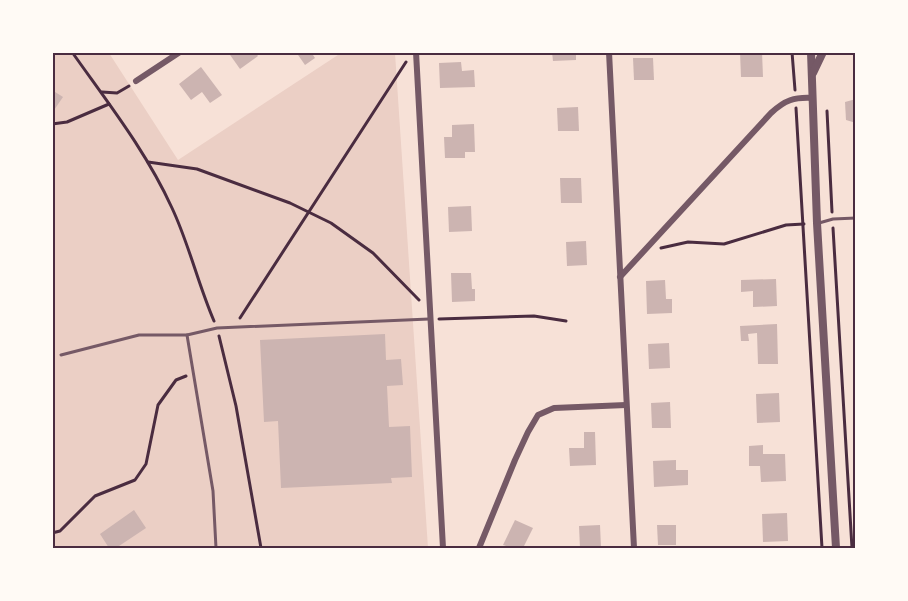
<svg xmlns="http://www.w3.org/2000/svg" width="908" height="601" font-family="Arial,sans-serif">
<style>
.green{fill:#ebcfc5}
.building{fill:#ccb4b1}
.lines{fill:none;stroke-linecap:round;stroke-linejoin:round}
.path{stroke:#4a2c40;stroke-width:3}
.service{stroke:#755966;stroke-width:3}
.minor{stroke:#755966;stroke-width:6}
.tertiary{stroke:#755966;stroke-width:8}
.neatline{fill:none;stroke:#4a2c40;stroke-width:2}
</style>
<rect width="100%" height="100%" fill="#f7e1d7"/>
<!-- green -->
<polygon class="green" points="52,53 109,53 178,160 341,53 395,53 428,548 53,548"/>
<!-- building -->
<g class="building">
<polygon points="228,52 255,52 258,56 240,69"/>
<polygon points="296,52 311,52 315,58 305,65"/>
<polygon points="552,52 576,52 576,60 553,61"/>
<polygon points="740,52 762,52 763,77 741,77"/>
<polygon points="633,58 653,58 654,80 634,80"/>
<polygon points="461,62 462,71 474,70 475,87 440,88 439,63"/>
<polygon points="201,67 222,95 210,103 202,92 191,100 179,84"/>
<polygon points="52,90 63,97 52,113"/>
<polygon points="856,99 856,123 846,120 845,102"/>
<polygon points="578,107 579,131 558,131 557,108"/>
<polygon points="474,124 475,152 465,152 465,158 445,158 444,137 452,137 452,125"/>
<polygon points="560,178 581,178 582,203 561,203"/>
<polygon points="471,206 472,231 449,232 448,207"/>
<polygon points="586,241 587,265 567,266 566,242"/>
<polygon points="451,273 471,273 472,289 475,289 475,301 452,302"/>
<polygon points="776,279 777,306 753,307 753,291 741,292 741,280"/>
<polygon points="665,280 666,299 672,299 672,313 647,314 646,281"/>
<polygon points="777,324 778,364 758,364 757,333 748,334 749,341 741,341 740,326"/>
<polygon points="385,334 386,360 401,359 403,385 387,386 389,427 410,426 412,477 391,478 392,483 281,488 278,421 264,422 260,340"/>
<polygon points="669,343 670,368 649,369 648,344"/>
<polygon points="779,393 780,422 757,423 756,394"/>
<polygon points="670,402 671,428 652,428 651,403"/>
<polygon points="584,432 595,432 596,465 570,466 569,448 584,448"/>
<polygon points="763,445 763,454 785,454 786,481 761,482 760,466 749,466 749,446"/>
<polygon points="676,460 676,470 688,470 688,485 654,487 653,461"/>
<polygon points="134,510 146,528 116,548 109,548 100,534"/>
<polygon points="787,513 788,541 763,542 762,514"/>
<polygon points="515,520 533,528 523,548 512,548 503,545"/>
<polygon points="600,525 601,548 580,548 579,526"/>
<polygon points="657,525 676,525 676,545 658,545"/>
</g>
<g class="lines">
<!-- path -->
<g class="path">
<path d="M72 52C108 103 146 151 172 208 189 244 198 284 214 321"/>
<polyline points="792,52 795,90"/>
<polyline points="102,92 117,93 129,86"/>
<polyline points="796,108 822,548"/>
<polyline points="827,111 832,212"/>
<polyline points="52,124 67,122 109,104"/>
<polyline points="148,162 197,169 290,203 331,223 373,253 419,300"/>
<polyline points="833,228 852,548"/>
<polyline points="661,248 688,242 724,244 786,225 804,224"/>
<polyline points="240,318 406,62"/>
<polyline points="439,319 534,316 566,321"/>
<polyline points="219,336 236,406 261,548"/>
<polyline points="52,533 60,531 95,496 135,480 146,464 158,405 176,380 186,376"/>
</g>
<!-- service -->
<g class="service">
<polyline points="819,223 833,219 856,218"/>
<polyline points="187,335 213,491 216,548"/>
<polyline points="61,355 139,335 187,335 217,328 429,319"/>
</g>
<!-- minor -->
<g class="minor">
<polyline points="416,52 443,548"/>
<polyline points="609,52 634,548"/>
<polyline points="136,81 180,52"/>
<path d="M620 277 771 113C785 100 794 97 813 98"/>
<polyline points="479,548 515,460 528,432 538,415 554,408 626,405"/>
</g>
<!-- tertiary -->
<g class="tertiary">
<polyline points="811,52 817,223 836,548"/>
<polyline points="813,73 823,52"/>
</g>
</g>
<!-- border -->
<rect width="908" height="601" fill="none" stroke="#fffaf5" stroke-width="108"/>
<rect x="54" y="54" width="800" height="493" class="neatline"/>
</svg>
